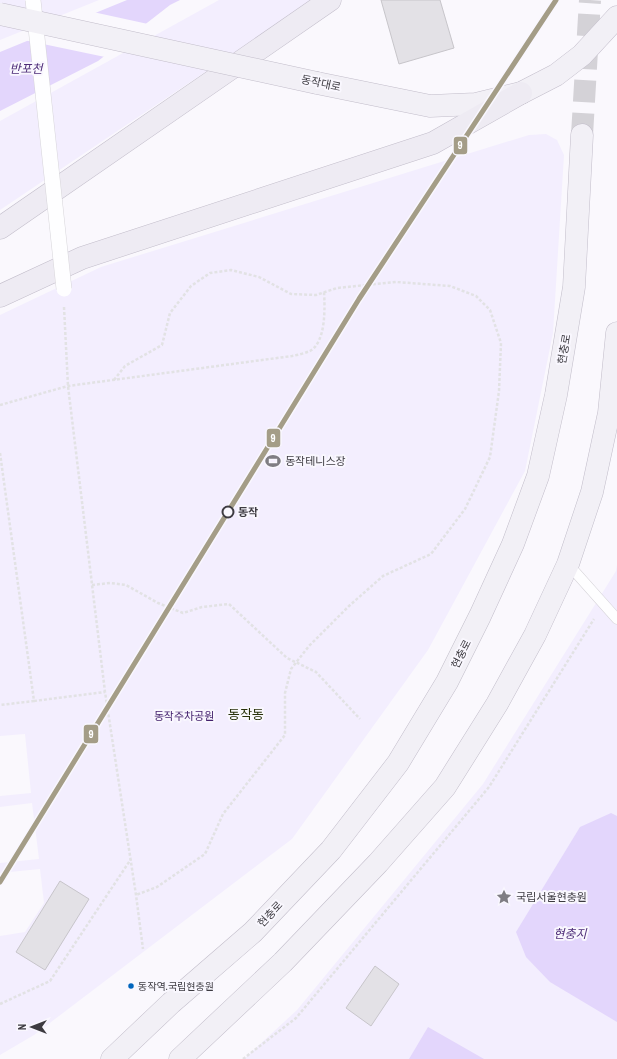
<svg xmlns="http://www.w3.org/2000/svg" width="617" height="1059" font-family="'Archivo Narrow','Noto Sans KR',sans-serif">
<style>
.green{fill:#f3eefe}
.water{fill:#e3d6fc}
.pier{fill:#faf8fd}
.building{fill:#e3e1e6;stroke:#c7c5ca}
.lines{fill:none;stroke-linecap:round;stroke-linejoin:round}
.primary-tunnel{stroke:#d4d2d7;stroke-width:22;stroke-dasharray:22 11;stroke-linecap:butt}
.service-casing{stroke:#d7d5da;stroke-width:11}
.primary-casing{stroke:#c2bdca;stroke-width:23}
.trunk-casing{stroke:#c2bdca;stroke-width:23}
.path{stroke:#e2e2e4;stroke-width:2.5;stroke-dasharray:3 2;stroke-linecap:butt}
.service{stroke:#fefeff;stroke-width:10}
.primary{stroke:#f2f0f6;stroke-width:22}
.trunk{stroke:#eeebf3;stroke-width:22}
.pedestrian-bridge-casing{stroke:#d7d5da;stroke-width:16;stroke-linecap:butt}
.primary-bridge-casing{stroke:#c2bdca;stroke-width:23;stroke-linecap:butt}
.pedestrian-bridge{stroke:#fefeff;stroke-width:15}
.primary-bridge{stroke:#f2f0f6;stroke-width:22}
.metro-1-casing{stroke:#f9f7fe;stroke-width:8}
.metro-1{stroke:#a49d87;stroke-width:5}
.stop-dot{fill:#f9f7fe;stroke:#3d3b41;stroke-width:2}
.bus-dot{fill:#0065bd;stroke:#f9f7fe;stroke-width:1.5}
.labels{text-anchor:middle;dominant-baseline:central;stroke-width:4;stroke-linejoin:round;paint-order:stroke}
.bus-label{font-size:10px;fill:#3d3b41;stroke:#f9f7fe;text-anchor:start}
.street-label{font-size:11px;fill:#3d3b41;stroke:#f9f7fe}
.poi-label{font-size:11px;fill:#3d3b41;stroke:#f9f7fe;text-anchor:start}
.stop-label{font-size:11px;font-weight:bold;fill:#3d3b41;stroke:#f9f7fe;text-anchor:start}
.park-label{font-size:11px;fill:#43216d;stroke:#f9f7fe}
.water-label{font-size:12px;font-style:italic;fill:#4c2b77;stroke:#f9f7fe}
.quarter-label{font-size:13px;fill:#28310a;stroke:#f9f7fe}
.line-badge{stroke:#f9f7fe;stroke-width:1.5}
.badge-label{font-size:11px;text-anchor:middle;font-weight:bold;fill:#fff}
</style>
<rect width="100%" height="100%" fill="#faf8fd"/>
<!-- green -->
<g class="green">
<polygon points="0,0 99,0 0,40"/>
<polygon points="219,0 312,0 0,210 0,121"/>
<polygon points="546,134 557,140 564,155 553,333 525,471 428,650 292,839 34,1035 0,1055 0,936 25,932 44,903 40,869 0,873 0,863 39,859 32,803 0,807 0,796 31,793 25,734 0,736 0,315 101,267 529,135"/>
<polygon points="617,565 617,1059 244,1059 297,1010 483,784 616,571"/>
</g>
<!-- water -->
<g class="water">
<polygon points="127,0 180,0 170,5 98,61 0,111 0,52"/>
<polygon points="611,813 617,816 617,1022 550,982 526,957 516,932 580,827"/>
<polygon points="428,1027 484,1059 409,1059"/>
</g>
<!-- pier -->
<polygon class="pier" points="93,12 148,24 105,57 24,40"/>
<!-- building -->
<g class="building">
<polygon points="381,0 440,0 454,48 399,64"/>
<polygon points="60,881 89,899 45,970 16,952"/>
<polygon points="375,966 399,984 371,1026 346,1008"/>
</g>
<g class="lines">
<!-- primary-tunnel -->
<polyline class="primary-tunnel" points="582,135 590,0"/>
<!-- service casing -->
<g class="service-casing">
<polyline id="service" points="568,564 617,619"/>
</g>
<!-- primary casing -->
<g class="primary-casing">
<g id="primary">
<polyline points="317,83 430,106 476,104 521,93 556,75 582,55 617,17"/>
<polyline points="112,1059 171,1003 253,932 331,850 398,763 447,682 480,616 513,544 538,476 556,395 574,287 582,135"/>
<polyline points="180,1059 283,962 378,863 445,787 497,704 535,635 568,564 592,492 609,413 617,333"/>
</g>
</g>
<!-- trunk casing -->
<g class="trunk-casing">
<g id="trunk">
<polyline points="0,228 330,0"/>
<polyline points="0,296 82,258 433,143 521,93"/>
</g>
</g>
<!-- path -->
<g class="path">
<polyline points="64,307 68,386 105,692 136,895 143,949"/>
<polyline points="114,380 125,366 162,345 170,313 191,286 210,273 231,270 259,277 291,294 316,295 337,288 396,282 450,286 476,296 490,310 501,343 499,391 490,457 465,509 431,554 383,576 349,606 309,646 291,669 285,693 285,735 223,814 205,854 157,887 136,895"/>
<path d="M0 405 68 386 292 356C298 355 305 353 310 351 326 342 325 308 324 292"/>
<polyline points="0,453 34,701 0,705"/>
<polyline points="92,585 110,583 126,585 158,603 183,613 202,607 229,604 287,658 316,672 360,719"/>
<polyline points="34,701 105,692"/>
<polyline points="0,1004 50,981 131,859"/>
<polyline points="243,1059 296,1018 489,787 594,619"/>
</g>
<!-- service -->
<use href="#service" class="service"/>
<!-- primary -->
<use href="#primary" class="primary"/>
<!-- trunk -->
<use href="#trunk" class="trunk"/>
<!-- pedestrian-bridge casing -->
<g class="pedestrian-bridge-casing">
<polyline id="pedestrian-bridge" points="33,0 64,289"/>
</g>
<!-- primary-bridge casing -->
<g class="primary-bridge-casing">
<polyline id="primary-bridge" points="0,14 317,83"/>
</g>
<!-- pedestrian-bridge -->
<use href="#pedestrian-bridge" class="pedestrian-bridge"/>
<!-- primary-bridge -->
<use href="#primary-bridge" class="primary-bridge"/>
<!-- metro-1 casing -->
<g class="metro-1-casing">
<polyline id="metro-1" points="0,882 359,299 556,0"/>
</g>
<!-- metro-1 -->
<use href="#metro-1" class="metro-1"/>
</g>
<!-- icons -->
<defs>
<g id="stadium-bare" transform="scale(1.2)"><path d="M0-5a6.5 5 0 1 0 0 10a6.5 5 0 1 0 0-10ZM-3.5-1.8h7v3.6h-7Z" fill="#7f7d83" stroke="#f9f7fe" stroke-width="2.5" paint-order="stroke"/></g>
<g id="sight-bare" transform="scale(1.2)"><path d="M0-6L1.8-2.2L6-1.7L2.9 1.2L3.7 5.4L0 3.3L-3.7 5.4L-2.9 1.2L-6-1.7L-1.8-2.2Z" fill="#7f7d83" stroke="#f9f7fe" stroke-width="2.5" paint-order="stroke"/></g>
</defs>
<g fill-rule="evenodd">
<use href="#stadium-bare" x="273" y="461"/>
<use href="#sight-bare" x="504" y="897"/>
</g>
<!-- markers -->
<circle class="stop-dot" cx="228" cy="512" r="5.5"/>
<circle class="bus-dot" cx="131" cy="986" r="3.5"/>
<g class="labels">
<!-- bus labels -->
<g class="bus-label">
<text x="138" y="986">동작역.국립현충원</text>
</g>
<!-- street labels -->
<g class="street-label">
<text transform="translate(321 83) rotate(12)">동작대로</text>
<text transform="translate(564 349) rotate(-80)">현충로</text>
<text transform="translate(461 654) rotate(-63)">현충로</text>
<text transform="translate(270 914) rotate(-47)">현충로</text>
</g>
<!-- poi labels -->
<g class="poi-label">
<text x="285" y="461">동작테니스장</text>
<text x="516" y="897">국립서울현충원</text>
</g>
<!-- stop labels -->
<g class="stop-label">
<text x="238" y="512">동작</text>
</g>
<!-- park labels -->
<g class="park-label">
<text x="184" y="716">동작주차공원</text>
</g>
<!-- water labels -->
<g class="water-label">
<text x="26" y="69">반포천</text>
<text x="570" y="934">현충지</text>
</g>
<!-- quarter labels -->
<g class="quarter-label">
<text x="246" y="714">동작동</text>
</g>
</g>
<g class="line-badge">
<rect x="453" y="136" width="15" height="19" rx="4" fill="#a49d87"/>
<rect x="266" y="428" width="15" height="20" rx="4" fill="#a49d87"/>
<rect x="83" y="724" width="16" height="20" rx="4" fill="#a49d87"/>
</g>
<g class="badge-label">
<text x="460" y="149">9</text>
<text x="273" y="442">9</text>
<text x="91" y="738">9</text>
</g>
<!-- north arrow -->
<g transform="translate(32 1027) rotate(270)" stroke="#f9f7fe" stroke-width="3" paint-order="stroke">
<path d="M0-3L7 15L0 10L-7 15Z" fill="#3d3b41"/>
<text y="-6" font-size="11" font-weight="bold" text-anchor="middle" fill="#3d3b41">N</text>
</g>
</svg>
